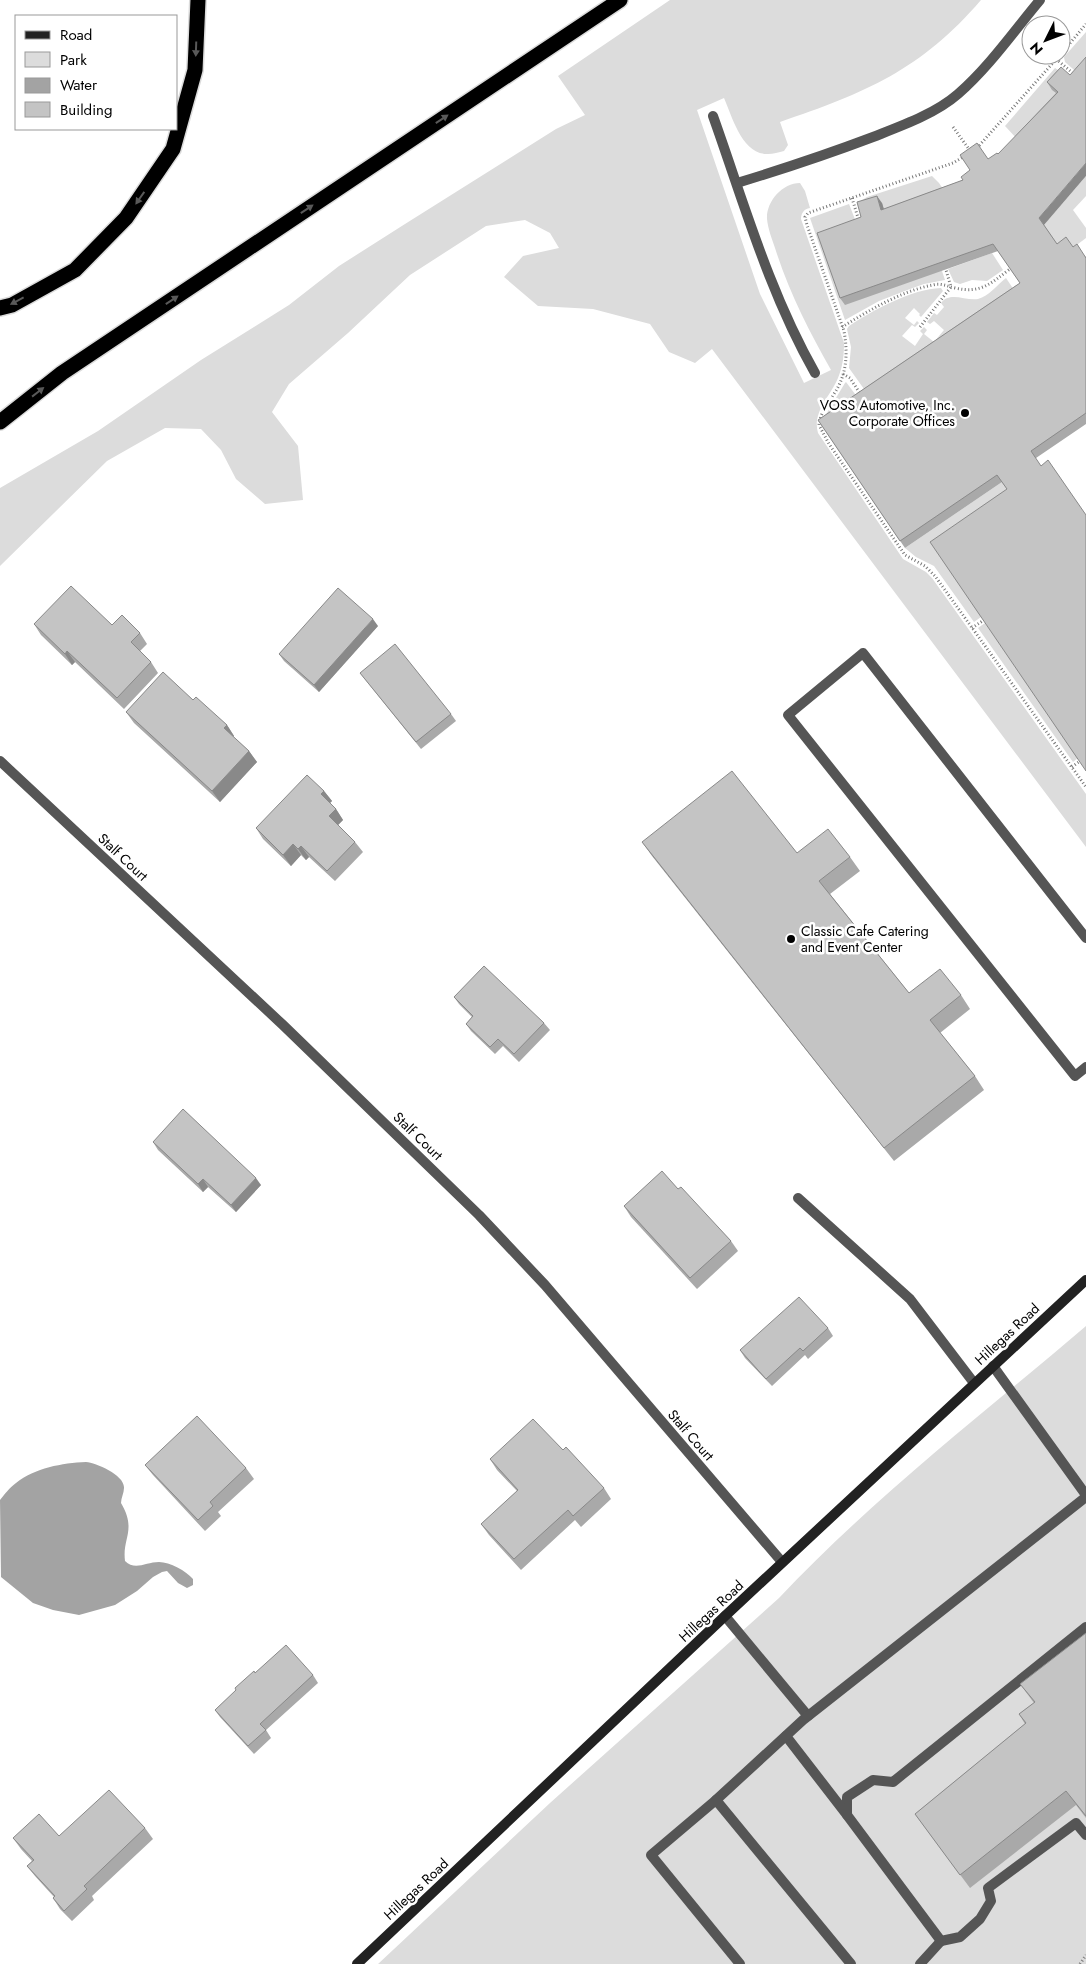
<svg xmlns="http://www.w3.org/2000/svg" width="1086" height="1964" font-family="Jost,sans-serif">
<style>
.green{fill:#dcdcdc}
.water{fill:#a3a3a3}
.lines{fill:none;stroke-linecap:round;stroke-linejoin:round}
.motorway-casing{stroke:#dbdbdb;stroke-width:18}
.path{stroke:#777;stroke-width:3;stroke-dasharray:1 2.5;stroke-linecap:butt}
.service{stroke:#555;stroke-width:10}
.minor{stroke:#555;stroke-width:10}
.secondary{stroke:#222;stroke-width:10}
.motorway{stroke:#000;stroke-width:15}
.wall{fill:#a9a9a9}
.shaded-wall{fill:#898989}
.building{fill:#c4c4c4;stroke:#898989}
.oneway{fill:#595959}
.poi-dot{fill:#000;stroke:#fff;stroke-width:2}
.labels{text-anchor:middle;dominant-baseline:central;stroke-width:5;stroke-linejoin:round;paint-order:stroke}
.poi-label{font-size:14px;fill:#000;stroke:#fff;text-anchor:end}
.street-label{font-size:14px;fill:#000;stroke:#fff}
</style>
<rect width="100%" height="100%" fill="#fff"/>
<!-- green -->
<g class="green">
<path d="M670 0H981C921 70 865 93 780 122L788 145 784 151C779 152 773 154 768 154 742 155 732 116 724 98L697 110 760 294 804 383 831 370C809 331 789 292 775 248 772 239 768 229 767 219 766 202 782 183 800 183L805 191 810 208C804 209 801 213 801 219L844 343C844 355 843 366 838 378 830 397 812 412 818 433L903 559 926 572 932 578 1086 794V847L712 349 695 363 669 352 650 324 593 309 538 306 504 277 523 256 559 248 550 233 525 220 486 226 410 275 348 333 289 384 272 412 298 446 303 500 265 504 236 479 221 450 201 429 165 428 107 461 0 566V488L98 431 201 360 289 305 339 266 405 224 556 129 585 115 558 76Z"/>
<polygon points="1086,32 1086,71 1081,76 1065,62 1064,57"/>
<polygon points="1055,68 1066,75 1063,99 1018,140 1005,126"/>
<polygon points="932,176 939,183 947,195 886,217 859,202 867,197"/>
<polygon points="1086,176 1086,196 1073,210 1086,228 1086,238 1074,247 1062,251 1044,225"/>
<polygon points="849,204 858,227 942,271 945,280 924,284 910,289 879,301 845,320 810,218"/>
<polygon points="992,253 1003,270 987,281 972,280 960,284 954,282 948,269"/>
<path d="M1006 278 1014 290 869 396 849 368 851 347 847 329 849 326C873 310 912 289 941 288L943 291 921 317 919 315 920 314 914 308 905 318 914 325 917 321 919 323 915 327 912 325 902 336 915 346 923 334 920 331 924 327 927 330 924 334 934 342 944 330 934 321 930 324 927 322 934 313 937 315 944 307 941 303C950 291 965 301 978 299 989 296 997 285 1006 278Z"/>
<polygon points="846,382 861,402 822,421 845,383"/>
<polygon points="1002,482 1012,496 981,617 974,622 934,566 916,557 905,548"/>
<polygon points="985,623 1078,758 1073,762 978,628"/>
<path d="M1086 1326V1964H378L550 1803 779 1598C872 1499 983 1414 1086 1326Z"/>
</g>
<!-- water -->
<path class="water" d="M86 1462C96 1463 125 1475 124 1488 124 1493 121 1498 121 1503 137 1530 122 1538 125 1561 135 1571 146 1562 159 1562 170 1562 186 1571 193 1579V1585L187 1588 178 1583 167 1571 162 1572 153 1577 137 1591 115 1605 79 1615 53 1610 33 1603 1 1577 0 1500C5 1494 9 1488 16 1483 35 1468 62 1463 86 1462Z"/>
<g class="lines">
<!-- motorway casing -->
<g class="motorway-casing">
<g id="motorway">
<polyline points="0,308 12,305 75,270 126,218 173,149 195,70 198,0"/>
<polyline points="0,422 62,373 620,0"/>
</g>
</g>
<!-- path -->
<g class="path">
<polyline points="1061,54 1086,24"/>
<polyline points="1056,59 1075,75"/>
<polyline points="953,127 971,152"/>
<polyline points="977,148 1060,55"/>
<path d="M965 156 953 163 808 213 805 217 807 225 844 331C848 354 847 374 834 394 828 404 820 413 819 425L829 444 905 555 925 566 935 576 1086 787"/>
<polyline points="852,198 859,221"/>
<path d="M842 327C870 310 901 291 933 285 941 283 947 286 955 288 981 294 991 283 1010 269"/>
<polyline points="920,327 951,287 946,270"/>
<polyline points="843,374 850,378 861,395"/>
<polyline points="972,628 984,620"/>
<polyline points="1072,767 1080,761"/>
<polyline points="1080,1964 1086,1955"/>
</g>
<!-- service -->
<g class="service">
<path d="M713 116C744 203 769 292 815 373"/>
<path d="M737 183C783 169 828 154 873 137 901 126 935 114 958 94 989 67 1014 31 1040 0"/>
<polyline points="1086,938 863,653 788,715 1075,1076 1086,1067"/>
<polyline points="798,1198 910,1299 974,1383"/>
<polyline points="993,1366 1086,1495"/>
<polyline points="725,1616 808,1716"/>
<polyline points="1086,1627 893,1782 873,1780 847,1797 847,1815 941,1941 960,1937 980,1919 991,1901 988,1888 1076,1823 1086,1835"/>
<polyline points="786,1736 847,1815"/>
<polyline points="716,1800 803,1720 1086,1497"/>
<polyline points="740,1964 651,1855 716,1800 851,1964"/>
<polyline points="920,1964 941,1941"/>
</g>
<!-- minor -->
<polyline class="minor" points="0,761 283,1025 479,1215 545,1285 782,1562"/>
<!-- secondary -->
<polyline class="secondary" points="357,1964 725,1616 1086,1280"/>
<!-- motorway -->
<use href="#motorway" class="motorway"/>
</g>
<!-- wall -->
<g class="wall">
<polygon points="1061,67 1044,225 1057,244 1073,247 1086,257 1086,424 1036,458 1007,489 1002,482 905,548 818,420 1020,283 998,251 845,305 840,298 861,217 882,203 884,209 963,180 999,154 1056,93 1052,90 1047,82"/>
<polygon points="34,624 112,625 140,633 147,644 140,651 151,662 158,673 124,709 75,662 72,665 41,635"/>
<polygon points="378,626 319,692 284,661 279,654"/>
<polygon points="360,673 451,714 456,721 421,749"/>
<polygon points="193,700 227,725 234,736 233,737 249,751 257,762 220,802 134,723 126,712"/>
<polygon points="324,791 332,801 330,803 336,809 343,820 338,825 355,842 363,852 335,881 309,857 306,860 301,855 291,866 263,839 256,828"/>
<polygon points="642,842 850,857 860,871 830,894 909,993 961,995 970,1009 940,1033 975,1076 984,1090 894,1161 652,856"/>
<polygon points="454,997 544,1023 550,1030 519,1062 503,1046 495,1054 471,1031 466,1024 472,1017 459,1004"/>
<polygon points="153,1142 261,1185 236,1212 208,1187 203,1192 158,1150"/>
<polygon points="678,1189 731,1241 738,1251 697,1289 631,1217 624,1206"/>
<polygon points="828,1328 833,1336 808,1359 805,1355 772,1386 745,1358 740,1350"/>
<polygon points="563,1450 604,1488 611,1499 581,1527 575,1520 521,1570 489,1535 481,1524 517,1491 497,1470 490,1459"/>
<polygon points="145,1465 246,1468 254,1479 218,1512 221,1516 205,1531 153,1475"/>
<polygon points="1086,1633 1086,1818 1076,1805 970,1888 915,1814 1025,1724 1019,1714 1034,1703 1020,1684"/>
<polygon points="255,1673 313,1675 318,1683 266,1730 271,1738 254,1754 220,1717 215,1710"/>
<polygon points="145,1828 153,1839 92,1896 94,1900 72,1921 60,1909 53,1898 54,1897 35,1876 27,1866 32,1861 21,1849 13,1838 59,1836"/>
</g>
<!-- shaded-wall -->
<g class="shaded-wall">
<polygon points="1086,163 1086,176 1044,225 1039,218"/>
<polygon points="877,196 882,203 886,217 881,210"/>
<polygon points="373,619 378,626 319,692 314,685"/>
<polygon points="67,651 75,662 72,665 65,654"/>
<polygon points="227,725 234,736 231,739 224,728"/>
<polygon points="249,751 257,762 220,802 212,791"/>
<polygon points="324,791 332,801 328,805 321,794"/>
<polygon points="336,809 343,820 336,827 329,816"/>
<polygon points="293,844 301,855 291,866 283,855"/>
<polygon points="301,846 309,857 306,860 298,849"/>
<polygon points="256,1178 261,1185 236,1212 231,1205"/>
<polygon points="203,1179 208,1187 203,1192 198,1184"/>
</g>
<!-- building -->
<g class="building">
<polygon points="1086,57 1086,163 1039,218 1057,244 1066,237 1073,247 1077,244 1086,258 1086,413 1031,451 1041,466 1048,460 1086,515 1086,771 930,542 1007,489 997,475 900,541 818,420 1020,283 993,244 840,298 817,233 861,217 857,202 877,196 881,210 963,180 961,177 970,170 960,155 977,143 988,159 997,153 998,154 1058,92 1047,82 1061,67 1070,75"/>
<polygon points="71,586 112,625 122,615 140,633 131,642 151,662 117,698 67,651 65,654 34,624"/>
<polygon points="338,588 373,619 314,685 279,654"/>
<polygon points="395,644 451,714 416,742 360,673"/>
<polygon points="163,672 193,700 196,697 227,725 224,728 249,751 212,791 126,712"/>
<polygon points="732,771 797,853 828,829 850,857 819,881 909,993 940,969 961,995 930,1020 975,1076 884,1148 642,842"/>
<polygon points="307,775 324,791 321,794 336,809 329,816 355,842 327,871 301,846 298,849 293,844 283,855 256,828"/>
<polygon points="484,966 544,1023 514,1054 498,1039 490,1047 466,1024 473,1016 454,997"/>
<polygon points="183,1109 256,1178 231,1205 203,1179 198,1184 153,1142"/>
<polygon points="662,1171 678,1189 681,1187 731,1241 690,1278 624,1206"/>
<polygon points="799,1297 828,1328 803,1351 800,1348 766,1379 740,1350"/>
<polygon points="197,1416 246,1468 210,1502 213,1506 198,1520 145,1465"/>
<polygon points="533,1419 563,1450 566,1447 604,1488 573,1516 568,1510 514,1559 481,1524 518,1490 490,1459"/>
<polygon points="1086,1633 1086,1816 1066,1791 960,1875 915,1814 1026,1723 1019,1714 1035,1702 1020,1684"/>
<polygon points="286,1645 313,1675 260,1724 266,1730 248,1746 215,1710 236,1690 235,1688 254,1671 255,1673"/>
<polygon points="109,1790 145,1828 84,1886 87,1889 64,1911 53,1898 55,1896 27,1866 34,1860 13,1838 39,1814 59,1836"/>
</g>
<!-- one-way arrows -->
<defs><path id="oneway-solid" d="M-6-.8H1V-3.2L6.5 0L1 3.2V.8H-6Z" transform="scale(1.25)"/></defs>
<g class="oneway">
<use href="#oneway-solid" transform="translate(196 49) rotate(92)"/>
<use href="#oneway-solid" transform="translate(442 119) rotate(-34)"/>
<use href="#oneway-solid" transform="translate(140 198) rotate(125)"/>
<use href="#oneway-solid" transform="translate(307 209) rotate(-34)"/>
<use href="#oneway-solid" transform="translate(172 300) rotate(-34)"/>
<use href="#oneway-solid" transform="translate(17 301) rotate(152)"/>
<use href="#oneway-solid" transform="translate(38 392) rotate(-38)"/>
</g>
<!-- markers -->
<g class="poi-dot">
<circle cx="965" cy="413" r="5"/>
<circle cx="791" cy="939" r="5"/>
</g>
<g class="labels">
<!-- poi labels -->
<g class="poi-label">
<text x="955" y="405">VOSS Automotive, Inc.<tspan x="955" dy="16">Corporate Offices</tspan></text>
<text x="801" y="931" text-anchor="start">Classic Cafe Catering<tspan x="801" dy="16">and Event Center</tspan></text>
</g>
<!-- street labels -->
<g class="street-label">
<text transform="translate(123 857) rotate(43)">Stalf Court</text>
<text transform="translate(418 1136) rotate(44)">Stalf Court</text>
<text transform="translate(1007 1334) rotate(-43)">Hillegas Road</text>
<text transform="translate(691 1435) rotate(49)">Stalf Court</text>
<text transform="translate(711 1611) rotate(-43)">Hillegas Road</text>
<text transform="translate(416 1889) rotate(-43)">Hillegas Road</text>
</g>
</g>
<!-- legend -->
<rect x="15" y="15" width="162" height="115" fill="#ffffff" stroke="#999999"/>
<rect x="25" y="31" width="25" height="8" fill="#222222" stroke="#999999"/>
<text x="60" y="40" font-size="15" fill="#000000">Road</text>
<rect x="25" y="52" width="25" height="15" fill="#dcdcdc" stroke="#999999"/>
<text x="60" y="65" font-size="15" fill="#000000">Park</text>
<rect x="25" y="78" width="25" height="15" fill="#a3a3a3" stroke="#999999"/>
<text x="60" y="90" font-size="15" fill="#000000">Water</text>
<rect x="25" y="102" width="25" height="15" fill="#c4c4c4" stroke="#999999"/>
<text x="60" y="115" font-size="15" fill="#000000">Building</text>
<!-- north arrow -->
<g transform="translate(1046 40) rotate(228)"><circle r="24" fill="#ffffff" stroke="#999999"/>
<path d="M0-4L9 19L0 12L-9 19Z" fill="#000000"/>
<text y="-8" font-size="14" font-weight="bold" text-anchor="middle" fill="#000000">N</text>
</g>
</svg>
